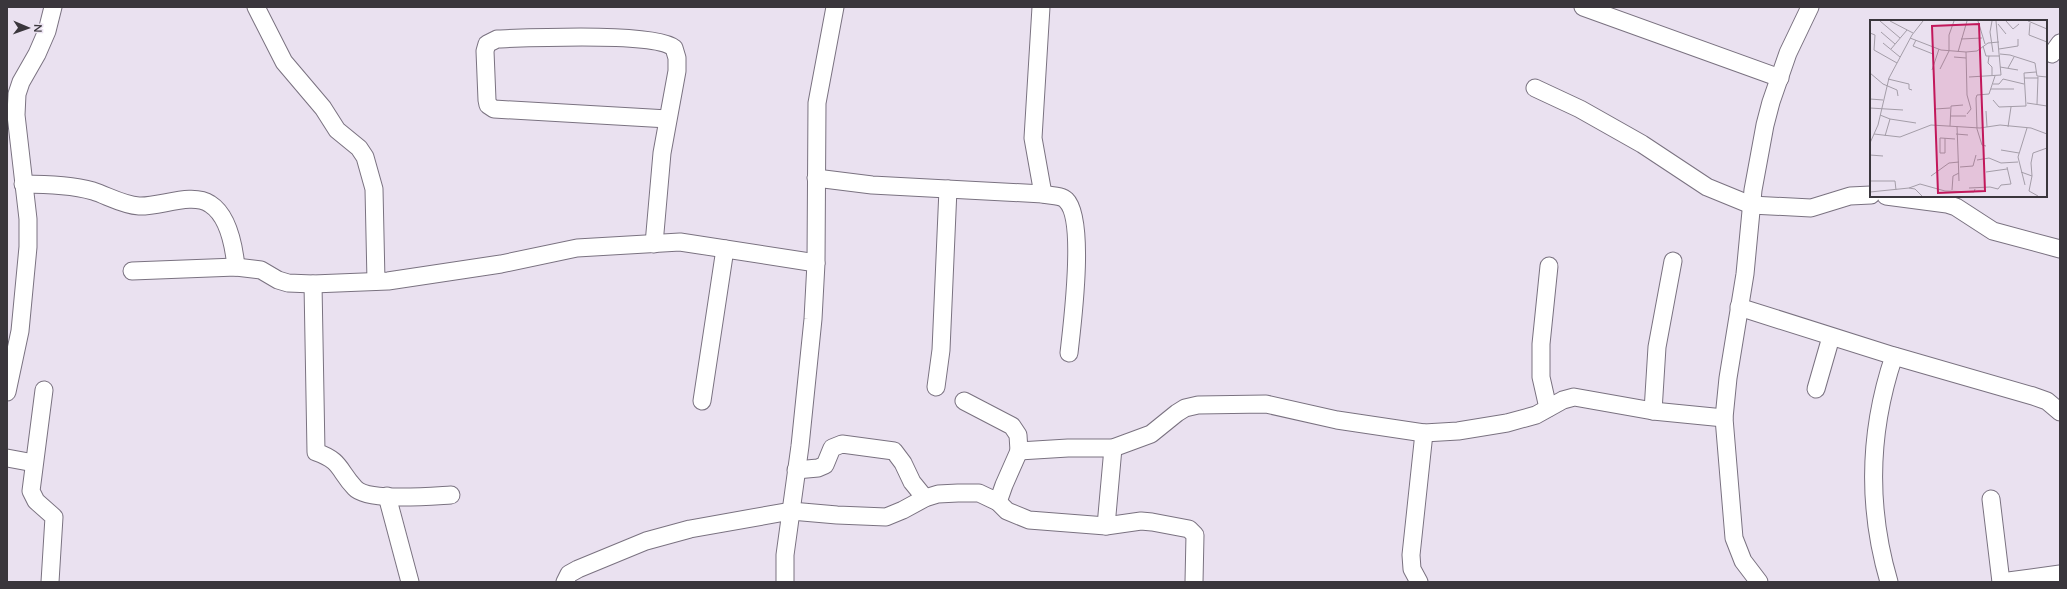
<svg xmlns="http://www.w3.org/2000/svg" width="2067" height="589" font-family="Mulish,sans-serif">
<style>
.lines{fill:none;stroke-linecap:round;stroke-linejoin:round}
.street-casing{stroke:#7a7280;stroke-width:19}
.street{stroke:#fff;stroke-width:17}
.inset-road{fill:none;stroke:#a49da8;stroke-width:1}
.view{fill:#c2185b;fill-opacity:0.15;stroke:#c2185b;stroke-width:2}
.inset-edge{fill:none;stroke:#3a363c;stroke-width:2}
</style>
<rect width="100%" height="100%" fill="#eae1f0"/>
<g class="lines">
<!-- street casing -->
<g class="street-casing">
<g id="street">
<polyline points="256,7 284,62 323,108 337,130 359,148 365,157 374,189 376,281"/>
<polyline points="1041,7 1033,138 1043,194"/>
<polyline points="1583,7 1780,78"/>
<polyline points="2052,54 2060,43"/>
<polyline points="1535,88 1580,109 1642,144 1707,187 1751,205 1811,208 1850,196 1871,195"/>
<path d="M816 178 872 185 1043 194C1050 196 1061 195 1066 200 1086 219 1072 326 1069 353"/>
<path d="M23 184C46 184 71 185 93 191 108 196 123 205 139 206 160 207 192 192 210 204 229 216 234 247 236 267"/>
<polyline points="1886,196 1947,204 1956,207 1993,231 2060,249"/>
<path d="M654 244 662 153 677 71V58L674 48C655 32 528 38 497 39L487 44 485 51 487 100 488 105 494 109 668 119"/>
<polyline points="132,271 236,267 261,270 278,280 288,283 313,284 388,281 501,264 577,248 680,242 816,263"/>
<path d="M313 284 316 452C342 461 338 470 355 488 368 502 432 496 451 495"/>
<polyline points="1739,307 1894,356 2033,396 2047,401 2060,412"/>
<polyline points="936,387 941,350 948,189"/>
<polyline points="1816,389 1831,337"/>
<polyline points="44,390 31,491 36,501 54,517 50,582"/>
<polyline points="7,392 20,331 28,247 28,219 16,115 17,94 21,82 37,54 47,31 53,7"/>
<polyline points="702,401 725,249"/>
<polyline points="964,401 1012,426 1018,435 1019,451 1068,448 1113,448 1151,434 1177,413 1185,408 1198,405 1266,404 1337,420 1424,433 1458,431 1507,423 1536,415 1563,400 1574,397 1653,411 1724,418"/>
<polyline points="1548,408 1541,377 1541,344 1549,266"/>
<polyline points="1653,411 1657,347 1673,261"/>
<polyline points="7,458 34,463"/>
<polyline points="796,470 818,468 825,465 832,448 842,444 894,451 903,463 912,482 925,498"/>
<polyline points="387,496 410,582"/>
<polyline points="1991,499 2001,582"/>
<polyline points="998,502 1004,485 1019,451"/>
<polyline points="1106,526 1113,448"/>
<polyline points="565,582 569,574 578,569 646,541 690,529 791,511 837,515 886,517 903,510 925,498 938,494 958,493 979,493 998,502 1007,511 1029,520 1106,526 1141,521 1152,522 1189,529 1195,535 1194,582"/>
<polyline points="785,582 785,555 800,446 813,319 816,263 817,103 835,7"/>
<polyline points="1419,582 1412,569 1411,555 1424,433"/>
<polyline points="1759,582 1743,561 1734,538 1724,418 1728,378 1745,274 1753,190 1765,125 1771,102 1788,53 1810,7"/>
<path d="M1889 582C1867 507 1869 430 1894 356"/>
<polyline points="2001,582 2060,574"/>
</g>
</g>
<!-- street -->
<use href="#street" class="street"/>
</g>
<!-- overview -->
<g transform="translate(1870 20)">
<rect width="177" height="177" fill="#eae1f0"/>
<path class="inset-road" d="M10 1 30 18M20 1 43 13M108 1 115 24M122 1 120 12 123 32M136 1 143 9 149 4M158 1 177 9M160 3 159 15 177 22M128 4 136 14M11 12 25 24M0 13 5 15 4 30 27 43M40 18 71 30 96 32 107 31 118 23 129 22M91 19 112 18M46 20 43 26 63 34M13 23 30 37M113 26 116 36H130M21 29 37 10M129 29 148 26V19M88 32 97 1M96 32 97 75 101 89 97 94M130 34 140 35 165 43 167 56 177 57M119 36 118 43 122 47V55M84 37 96 38M130 47 148 50M138 48 144 37M70 49 79 31V15L84 1M62 50 69 29M0 53 13 64 27 70 28 76M99 57 131 55 126 1M154 58H168M18 59 39 64V69L42 70M123 64H129L133 59 154 64M121 69H144M0 79 13 80M123 80 129 87 156 86 154 53 166 52M157 83 177 86M167 84 168 57M0 88 33 90M65 89 80 88M116 91 117 107M10 95 20 99 15 116M80 96H96M20 99 46 103M80 106 81 86 93 85M87 106 89 161M138 107 141 87M4 114 30 117 61 105 110 108 130 105 161 108 177 114M86 114 98 115M75 118V133H70V118H71L85 119M0 123 8 105 19 58 42 15 53 1M116 126 112 125 107 109 106 78 107 75 119 74 125 56M131 130 149 133M0 135 13 136M107 140 119 138 131 143 148 142M90 147 103 146 106 135M116 152 137 149M151 152 162 156 159 171 168 176M61 156 79 143 89 142M162 156 161 143 163 133 177 128M0 161H25L26 170M155 165 148 137 157 108M39 168 50 164 75 171 104 172 105 169M99 168 120 167 128 169 131 165 141 164 137 147M82 170 83 156 89 153M0 172 39 168 45 169 52 176"/>
<path class="view" d="M109 4 115 171 68 173 62 6Z"/>
<rect width="177" height="177" class="inset-edge"/>
</g>
<!-- border -->
<rect width="2067" height="589" fill="none" stroke="#3a363c" stroke-width="16"/>
<!-- north arrow -->
<g transform="translate(28 28) rotate(92)" stroke="#eae1f0" stroke-width="3" paint-order="stroke">
<path d="M0-3L7 15L0 10L-7 15Z" fill="#3a363c"/>
<text y="-6" font-size="11" font-weight="bold" text-anchor="middle" fill="#3a363c">N</text>
</g>
</svg>
